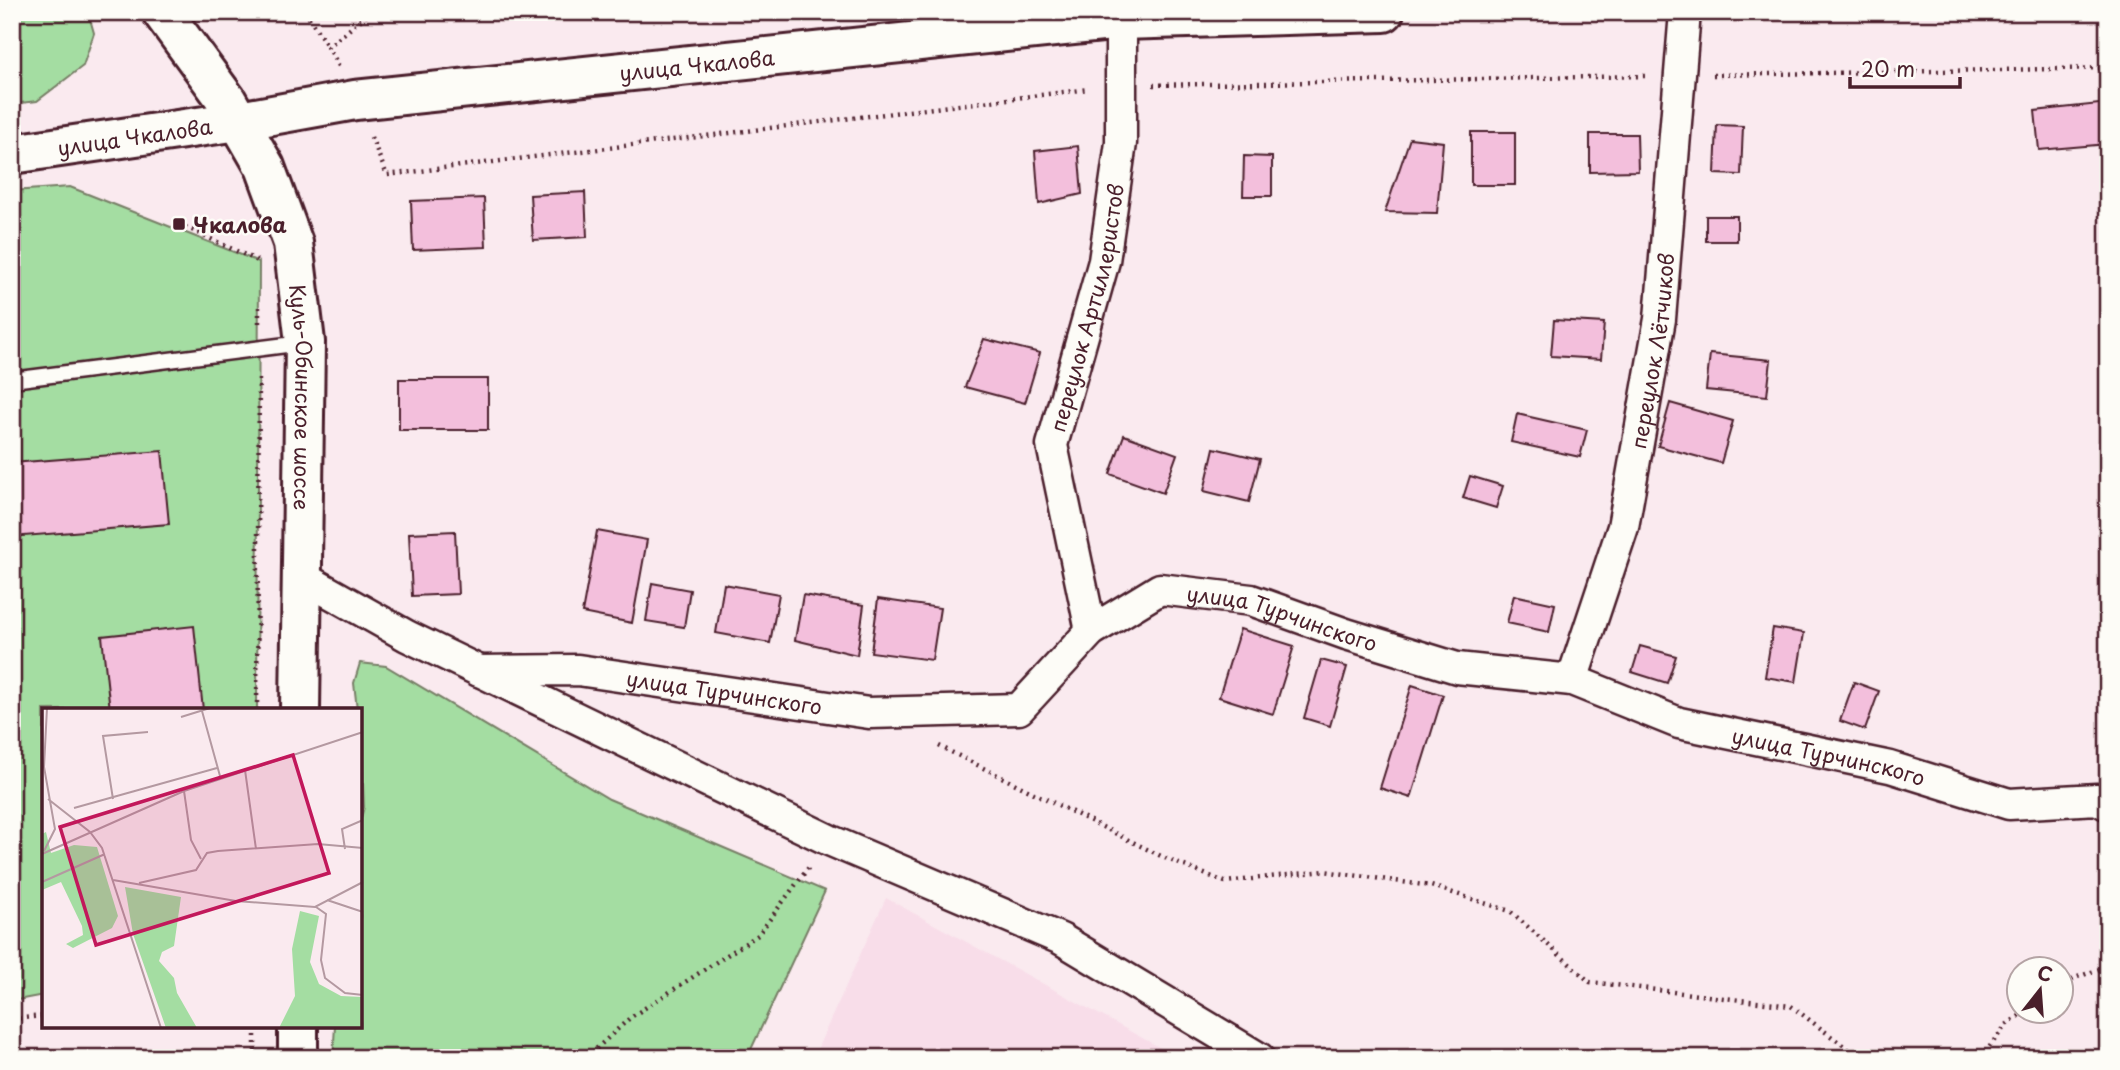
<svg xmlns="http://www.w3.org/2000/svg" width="2120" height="1070" font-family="'Playpen Sans',sans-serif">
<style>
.built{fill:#f8dde9}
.green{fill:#a4dda2;stroke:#777e66;stroke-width:2}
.building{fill:#f3bfdc;stroke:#4a1f2b;stroke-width:2}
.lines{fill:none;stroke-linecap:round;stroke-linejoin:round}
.lane-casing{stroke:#4a1f2b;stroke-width:19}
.street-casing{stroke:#4a1f2b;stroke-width:35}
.secondary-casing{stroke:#4a1f2b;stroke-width:44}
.primary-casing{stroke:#4a1f2b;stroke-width:44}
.path{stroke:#4a1f2b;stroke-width:4.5;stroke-dasharray:2 5;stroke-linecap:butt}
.lane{stroke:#fdfcf7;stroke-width:14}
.street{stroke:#fdfcf7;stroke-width:30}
.secondary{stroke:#fdfcf7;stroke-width:38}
.primary{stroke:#fdfcf7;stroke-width:38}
.poi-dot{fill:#4a1f2b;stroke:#fdfcf7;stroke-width:2.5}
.labels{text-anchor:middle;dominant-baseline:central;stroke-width:5;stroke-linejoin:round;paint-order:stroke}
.street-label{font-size:21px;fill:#4a1f2b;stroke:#fdfcf7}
.poi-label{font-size:21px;font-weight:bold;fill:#4a1f2b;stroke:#fdfcf7;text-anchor:start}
.inset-road{fill:none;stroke:#b499a1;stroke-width:2}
.view{fill:#c2185b;fill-opacity:0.15;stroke:#c2185b;stroke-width:3.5}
.inset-edge{fill:none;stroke:#4a1f2b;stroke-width:3.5}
</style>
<rect width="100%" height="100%" fill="#faeaef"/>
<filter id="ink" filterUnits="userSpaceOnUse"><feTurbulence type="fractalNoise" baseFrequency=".0143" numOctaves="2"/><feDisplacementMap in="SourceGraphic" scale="14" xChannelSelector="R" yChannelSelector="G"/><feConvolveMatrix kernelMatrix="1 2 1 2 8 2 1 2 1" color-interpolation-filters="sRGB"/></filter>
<g filter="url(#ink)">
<!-- built -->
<polygon class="built" points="886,898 1179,1058 813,1058"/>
<!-- green -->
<g class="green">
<polygon points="12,12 88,12 94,33 83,66 37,101 12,104"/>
<polygon points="70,187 259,262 257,709 44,710 44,995 12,1001 12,191"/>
<polygon points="360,663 386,666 609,799 825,891 747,1058 333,1058 335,1026 360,1026 360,822 364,807 360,710 357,709 354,683"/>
</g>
<!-- building -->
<g class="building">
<polygon points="2108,103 2108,144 2039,150 2035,111"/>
<polygon points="1717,125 1743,126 1741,175 1715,174"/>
<rect x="1471" y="132" width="44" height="53"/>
<polygon points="1590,134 1637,134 1638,171 1590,172"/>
<polygon points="1410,138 1443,142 1437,213 1385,212"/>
<polygon points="1078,146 1082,194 1039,204 1035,151"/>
<polygon points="1244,156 1272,157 1272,196 1243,196"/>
<polygon points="585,192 587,237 533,240 530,195"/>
<polygon points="484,198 486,247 413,250 411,201"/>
<rect x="1706" y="216" width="31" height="25"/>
<polygon points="1554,320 1604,323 1601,359 1551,356"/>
<polygon points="984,339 1040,353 1025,403 965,387"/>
<polygon points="1710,354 1771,360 1767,396 1706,390"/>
<rect x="399" y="379" width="89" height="51"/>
<polygon points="1670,403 1733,421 1721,463 1658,446"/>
<polygon points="1517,414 1587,430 1580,457 1511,442"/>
<polygon points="1124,435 1177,454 1163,493 1110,474"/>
<polygon points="1214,448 1260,459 1249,502 1204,491"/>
<polygon points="162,451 169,524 12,537 12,463"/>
<polygon points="1470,476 1503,486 1496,508 1463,498"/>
<polygon points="455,531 458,594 412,596 409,533"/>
<polygon points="597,531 647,540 632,623 582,613"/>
<polygon points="652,583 690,590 684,627 646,621"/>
<polygon points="724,584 779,594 770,643 716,633"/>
<polygon points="803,595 864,605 857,655 795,640"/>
<polygon points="1514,595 1555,604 1549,632 1507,623"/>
<polygon points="878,599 940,608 932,660 871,652"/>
<polygon points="194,626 203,710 110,710 102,636"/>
<polygon points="1773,628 1804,633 1796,682 1765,677"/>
<polygon points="1240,629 1294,646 1273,714 1219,697"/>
<polygon points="1640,646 1676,656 1667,683 1632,672"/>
<polygon points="1321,660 1347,667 1330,726 1304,718"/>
<polygon points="1854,682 1879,691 1865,730 1840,721"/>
<polygon points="1412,685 1443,695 1411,798 1380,788"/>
</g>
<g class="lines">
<!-- lane casing -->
<g class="lane-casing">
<polyline id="lane" points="12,380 302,343"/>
</g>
<!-- street casing -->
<g class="street-casing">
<g id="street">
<polyline points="304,578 407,636 829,840 1061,939 1259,1058"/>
<path id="s1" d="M1091 631 1052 445 1104 261 1121 143V20"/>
<path id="s2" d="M479 671 578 670 869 713 1019 709 1091 631 1160 589 1251 600 1346 634 1457 668 1572 680 1679 723 1890 767 2009 804 2097 799 2108 805"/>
<path id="s3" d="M1572 680 1623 527 1660 319 1685 12"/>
</g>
</g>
<!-- secondary casing -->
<g class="secondary-casing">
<g id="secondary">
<path id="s4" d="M162 12 227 101 265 167 293 243 305 342 300 710"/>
<polyline points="298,1026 298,1058"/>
</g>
</g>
<!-- primary casing -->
<g class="primary-casing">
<g id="primary">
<path id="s5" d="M12 154 239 121 355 100 1121 20 1384 12"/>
</g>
</g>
<!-- path -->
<g class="path">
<polyline points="305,12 328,47"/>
<polyline points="339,66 328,47 370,12"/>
<polyline points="1713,75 2108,68"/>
<polyline points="1153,85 1648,76"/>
<polyline points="371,137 387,175 1089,89"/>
<polyline points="179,224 258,261"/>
<polyline points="259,323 259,304"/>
<polyline points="257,710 259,374"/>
<polyline points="939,746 1167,859 1225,882 1324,871 1431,886 1510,911 1590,982 1791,1006 1860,1058"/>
<polyline points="2060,988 2075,978 2108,966"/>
<polyline points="12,1019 44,1016"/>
<polyline points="255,1058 255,1026"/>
<polyline points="586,1058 631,1017 758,935 809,867"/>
<polyline points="1981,1058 2006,1025 2028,1010"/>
</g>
<!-- lane -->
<use href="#lane" class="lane"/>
<!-- street -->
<use href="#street" class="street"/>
<!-- secondary -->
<use href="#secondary" class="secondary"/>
<!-- primary -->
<use href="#primary" class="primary"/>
</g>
</g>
<!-- markers -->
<rect class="poi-dot" x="172" y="217" width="14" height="14" rx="3.5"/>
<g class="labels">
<!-- street labels -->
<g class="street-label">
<text stroke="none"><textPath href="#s5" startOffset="691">улица Чкалова</textPath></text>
<text stroke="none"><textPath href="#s5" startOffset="124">улица Чкалова</textPath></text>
<text stroke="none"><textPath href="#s1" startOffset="332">переулок Артиллеристов</textPath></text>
<text stroke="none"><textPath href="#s3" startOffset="340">переулок Лётчиков</textPath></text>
<text stroke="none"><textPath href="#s4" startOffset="422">Куль-Обинское шоссе</textPath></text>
<text stroke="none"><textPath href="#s2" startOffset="856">улица Турчинского</textPath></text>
<text stroke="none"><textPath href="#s2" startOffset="247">улица Турчинского</textPath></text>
<text stroke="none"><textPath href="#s2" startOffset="1423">улица Турчинского</textPath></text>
</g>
<!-- poi labels -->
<g class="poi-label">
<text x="193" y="224">Чкалова</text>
</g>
</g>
<!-- overview -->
<g transform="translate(42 708)">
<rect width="320" height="320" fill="#faeaef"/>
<path d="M4 124 9 145 32 137 55 139 76 208 70 220 31 240 24 236 41 227 40 218 19 174 0 182V126ZM83 179 139 189 132 238 120 244 117 253 132 270 135 285 155 320H124L91 226ZM258 203 277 208 268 254 277 276 299 288 320 289V320H237L253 288 250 241Z" fill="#a4dda2"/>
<path class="inset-road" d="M160 3 178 68M139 9 168 0M203 62 214 141M142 83 149 132 159 151M6 91 48 124 60 140 119 320M71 91 61 28 106 24M32 100 175 60M303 141 300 121 321 112M2 143 13 121 2 59 5 0M0 146 142 83 321 24M71 172 194 193 273 199 321 174M0 174 63 146M97 175 154 162 165 145 176 143 276 136 321 140M285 192 321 204M274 199 284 206 279 252 283 270 303 285 321 287"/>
<path class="view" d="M251 47 287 165 54 237 18 119Z"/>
<rect width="320" height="320" class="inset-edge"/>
</g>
<!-- margin -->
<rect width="2120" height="1070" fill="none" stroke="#fdfcf7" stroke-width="42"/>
<rect x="21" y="21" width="2078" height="1028" fill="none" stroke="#4a1f2b" stroke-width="2.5" filter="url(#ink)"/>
<!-- north arrow -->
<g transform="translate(2040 990) rotate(17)"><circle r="33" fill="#fdfcf7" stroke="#b5a4a5" stroke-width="2"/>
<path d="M0-5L12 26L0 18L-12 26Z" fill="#4a1f2b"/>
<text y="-10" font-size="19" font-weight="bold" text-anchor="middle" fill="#4a1f2b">С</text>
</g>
<!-- scale -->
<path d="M1850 77v10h110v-10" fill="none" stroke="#4a1f2b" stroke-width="3.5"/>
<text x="1861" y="77" font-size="21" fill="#4a1f2b" stroke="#fdfcf7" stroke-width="5" paint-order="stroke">20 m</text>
</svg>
